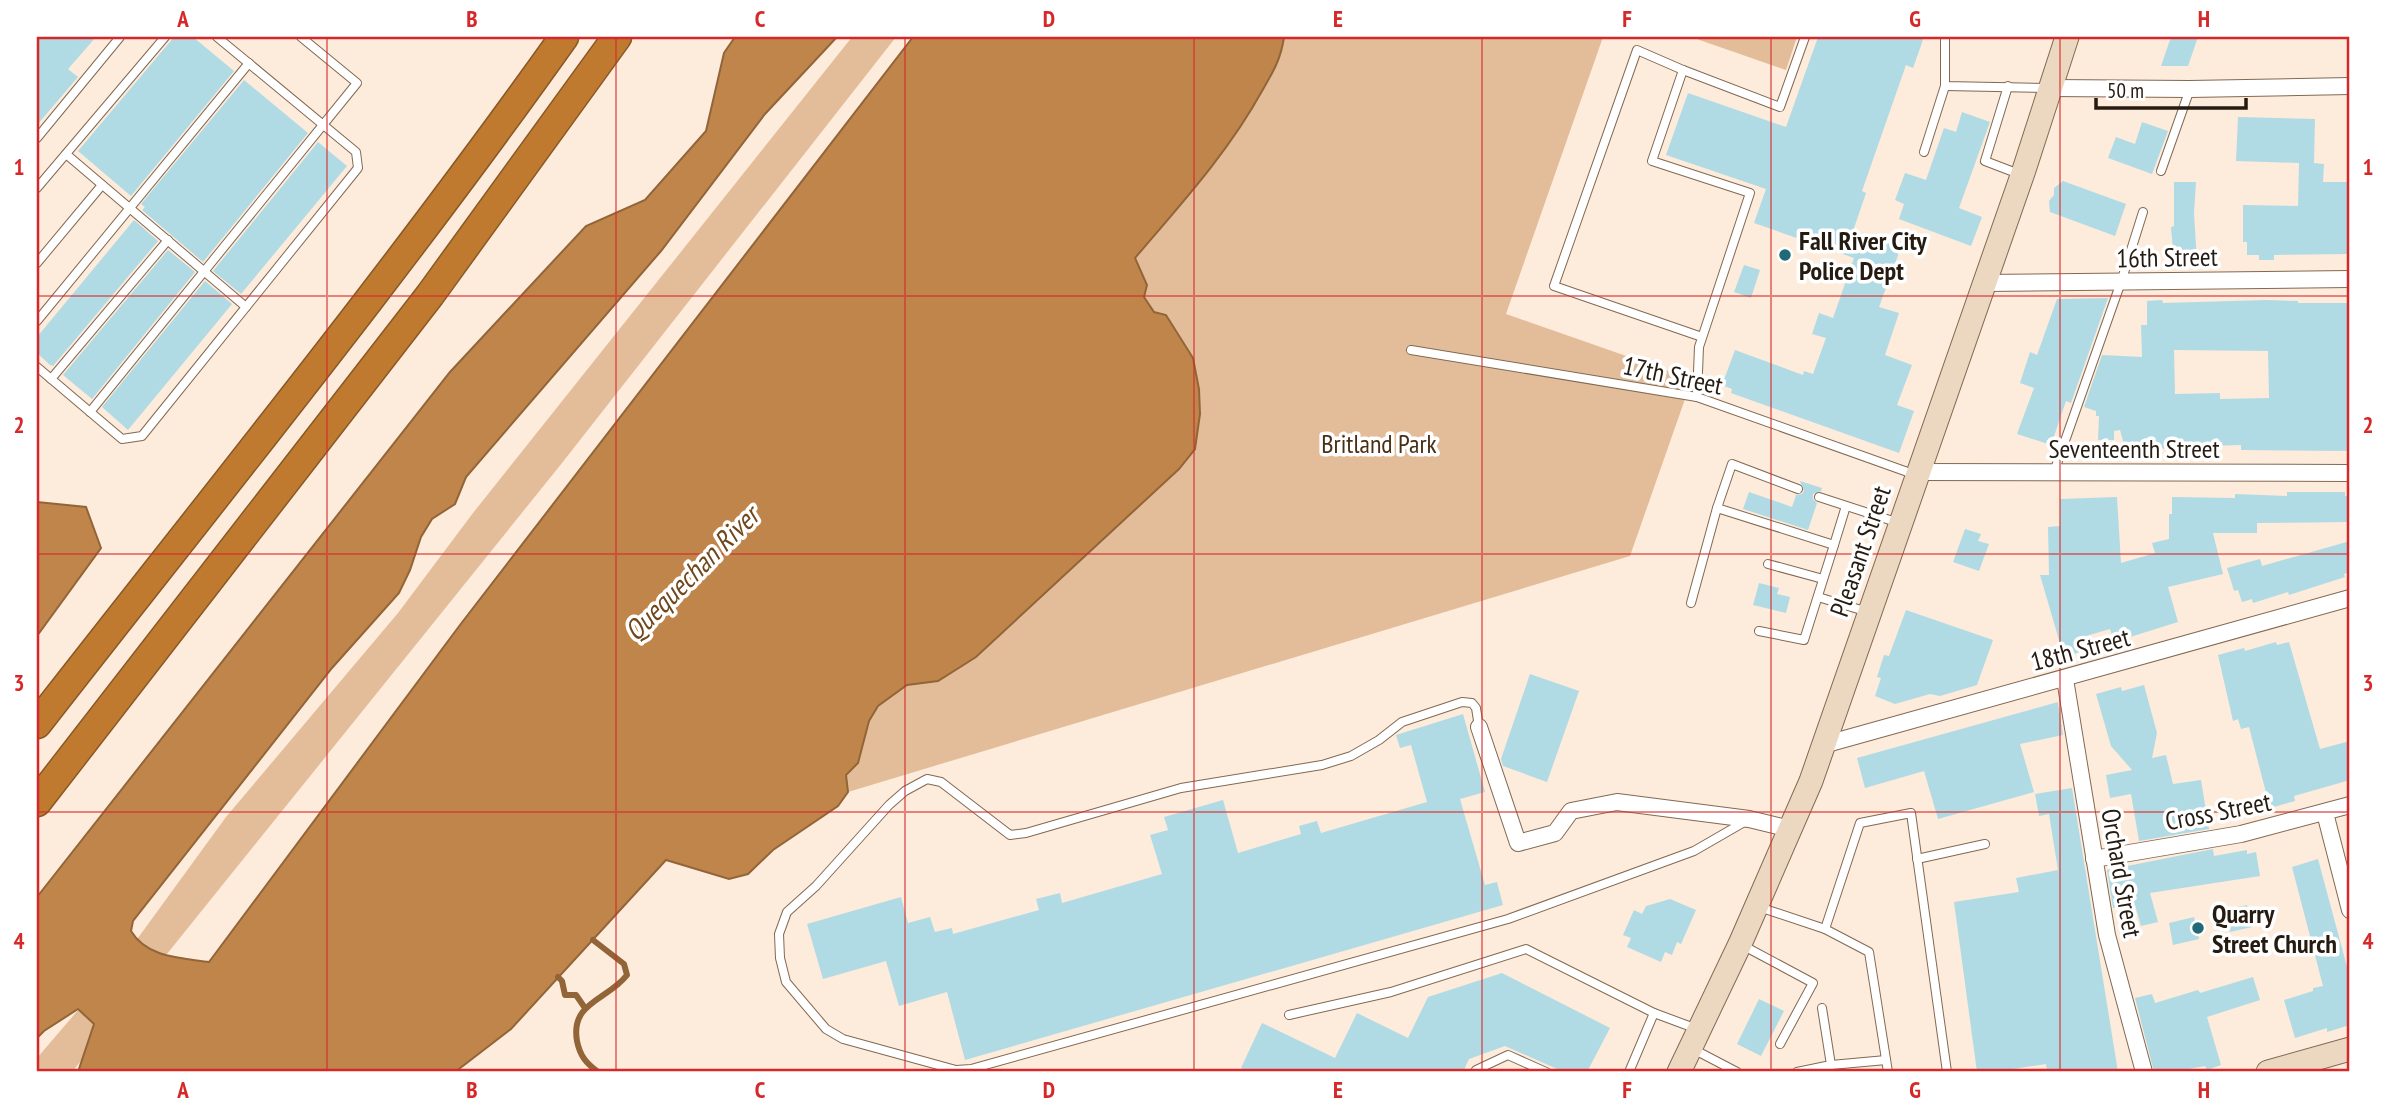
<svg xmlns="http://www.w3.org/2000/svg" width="2387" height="1109" font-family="'PT Sans Narrow',sans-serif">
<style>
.green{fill:#e3bd9a}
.water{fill:#c0854a;stroke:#926539;stroke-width:2}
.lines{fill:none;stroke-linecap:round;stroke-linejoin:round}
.stream{stroke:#926539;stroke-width:6}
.building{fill:#b0dbe4;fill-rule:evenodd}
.service-casing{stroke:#826952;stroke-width:10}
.minor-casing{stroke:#826952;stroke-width:18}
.secondary-casing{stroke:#826952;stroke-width:25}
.motorway-casing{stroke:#895925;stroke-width:31}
.service{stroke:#fff;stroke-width:8}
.minor{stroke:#fff;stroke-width:16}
.secondary{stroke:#ecd7c1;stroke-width:23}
.motorway{stroke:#bf7a30;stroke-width:28}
.grid{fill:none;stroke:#d62828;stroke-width:2;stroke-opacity:0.55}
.poi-dot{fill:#226977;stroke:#fff;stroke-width:2.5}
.labels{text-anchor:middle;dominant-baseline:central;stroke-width:7;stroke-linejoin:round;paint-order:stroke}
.poi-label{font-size:26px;font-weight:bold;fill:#251b11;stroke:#fff;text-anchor:start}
.street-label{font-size:26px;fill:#251b11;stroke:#fff}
.park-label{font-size:26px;fill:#492f15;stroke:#fff}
.water-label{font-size:28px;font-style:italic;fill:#70471b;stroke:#fff}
.neatline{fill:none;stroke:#d62828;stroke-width:2.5}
.grid-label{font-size:23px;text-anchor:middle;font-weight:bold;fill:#d62828}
</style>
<rect width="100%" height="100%" fill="#fdebdc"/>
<!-- green -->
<g class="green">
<polygon points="852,37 896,37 562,463 72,1072 37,1072 37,1058 127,953 226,817 398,613 473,513"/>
<path d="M1284 37H1603L1506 314 1692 379 1630 556 848 792 846 775 858 763 869 721 878 706 907 685 938 681 976 657 1179 469 1154 312 1143 296 1147 285 1135 258C1181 205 1228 153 1262 91 1273 72 1281 59 1284 37Z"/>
<polygon points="1691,37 1797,37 1786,70"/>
</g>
<!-- water -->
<g class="water">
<path d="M735 37H837L765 114 661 251 466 477 455 504 432 519 421 537 410 570 399 593 332 668 133 921 131 931C147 958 182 958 209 962L460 625 913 37H1284C1281 59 1273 72 1262 91 1228 153 1180 205 1135 258L1147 285 1144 297 1154 312 1166 315 1193 358 1199 389 1200 414 1195 449 1179 469 976 657 938 681 907 685 878 706 869 721 858 763 846 775 848 792 838 806 773 850 748 874 729 879 666 860 511 1029 455 1072H78L94 1024 78 1009 44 1031 37 1038V897L450 372 586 226 645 200 706 131 724 53Z"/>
<polygon points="37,502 86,507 101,548 37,636"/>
</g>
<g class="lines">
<!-- stream -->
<g class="stream">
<path d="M593 940 624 964 627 975C608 1000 570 1002 577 1041 580 1056 586 1063 598 1072"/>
<polyline points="558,977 562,981 565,995 576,995 585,1008"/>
</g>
</g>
<!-- building -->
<g class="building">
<polygon points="37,37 96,37 68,69 78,77 37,125"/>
<polygon points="174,37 193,37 234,71 131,196 78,151"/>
<polygon points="1818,37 1924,37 1913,68 1906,65 1862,191 1866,193 1853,231 1901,247 1879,307 1899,313 1885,355 1912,365 1897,405 1914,411 1899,453 1731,393 1732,389 1722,385 1735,350 1803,375 1804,371 1813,374 1826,338 1812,334 1819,313 1833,318 1854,258 1754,223 1766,189 1666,155 1688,93 1786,127"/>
<polygon points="2171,37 2198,37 2188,66 2161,66"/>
<polygon points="244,80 308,133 203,262 142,210 145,207 141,204"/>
<polygon points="1962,112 1990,122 1959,208 1982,217 1971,246 1899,219 1904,204 1895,200 1905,173 1926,180 1944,128 1956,132"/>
<polygon points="2238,117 2315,119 2314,163 2324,164 2323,182 2350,182 2350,254 2274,255 2274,260 2259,260 2259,255 2247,255 2247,242 2243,242 2243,205 2298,206 2299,163 2236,161"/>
<polygon points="2142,122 2168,131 2152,174 2108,158 2116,137 2135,144"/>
<polygon points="318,142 347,166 241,294 213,271"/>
<polygon points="2063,181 2126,204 2115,236 2050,212 2049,201 2054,195 2054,188"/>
<polygon points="2174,182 2196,182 2194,213 2197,261 2174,262 2171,227 2174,226"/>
<polygon points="134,220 158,241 53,366 50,365 37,353 37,337"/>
<polygon points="168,250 195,272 92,399 63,375"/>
<polygon points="1744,265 1760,270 1751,298 1734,292"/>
<polygon points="205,281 232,304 128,430 102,407"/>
<polygon points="2108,298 2071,403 2066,401 2051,445 2017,434 2034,388 2020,383 2030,352 2037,355 2057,299"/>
<path d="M2162 300 2163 303 2266 300 2298 301V303H2350V451L2241 450V445L2208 446V449L2125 448 2120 430 2114 431V440H2098L2099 416H2096V411L2084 407 2102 355 2142 357 2141 325H2147V301ZM2174 350 2268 351 2269 398 2220 399V393L2175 394Z"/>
<polygon points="1800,481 1822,488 1821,491 1813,494 1813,499 1817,503 1808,530 1743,509 1749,492 1792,507 1796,495 1802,494 1804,491"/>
<polygon points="2287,492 2345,492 2345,496 2350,495 2350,522 2257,523 2257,533 2213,533 2223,574 2168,587 2178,622 2114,642 2110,629 2079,638 2083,651 2064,657 2040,575 2049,575 2048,527 2060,526 2060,499 2117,497 2121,563 2155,553 2152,543 2169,539 2169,514 2172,514 2172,497 2235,498 2235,494 2287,496"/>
<polygon points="1965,529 1981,534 1978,541 1989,544 1979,571 1953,562"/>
<polygon points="2350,541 2350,572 2344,574 2345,577 2289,595 2288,592 2253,603 2252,599 2242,602 2238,590 2234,591 2227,568 2260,559 2262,566"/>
<polygon points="1759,583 1779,588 1777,594 1790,597 1786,613 1753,605"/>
<polygon points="1906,610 1993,640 1977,685 1940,696 1930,694 1895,704 1875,696 1881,678 1877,677 1884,655 1889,656"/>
<polygon points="2276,642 2277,645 2289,642 2320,749 2350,741 2350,780 2294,796 2295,801 2270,808 2249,727 2241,729 2238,719 2233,721 2218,655 2244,648 2245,651"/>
<polygon points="1530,674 1579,691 1547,782 1503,766 1501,759"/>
<polygon points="2144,685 2157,733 2152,758 2166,755 2173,784 2201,780 2209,829 2139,841 2131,794 2110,798 2106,775 2132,770 2111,746 2096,694 2121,687 2122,691"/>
<polygon points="2058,702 2063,735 2020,744 2034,792 1938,819 1924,771 1865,788 1857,758"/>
<polygon points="1463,714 1485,792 1460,799 1485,885 1497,882 1503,905 965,1060 947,992 899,1006 886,961 823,979 807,924 901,897 908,923 930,917 935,932 952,928 953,934 1039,910 1036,899 1060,893 1062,903 1162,874 1150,835 1168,830 1164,817 1223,800 1238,853 1301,834 1299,826 1317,821 1321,833 1427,802 1411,745 1400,748 1396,735"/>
<polygon points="2072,788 2118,1072 2047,1072 2046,1064 1994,1072 1977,1072 1954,902 2019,892 2016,878 2058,870 2049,814 2039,816 2035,794"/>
<polygon points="2213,849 2214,856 2247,850 2247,854 2256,852 2260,876 2150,893 2158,922 2141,926 2135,905 2113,908 2107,870"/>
<polygon points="2318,859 2350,978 2350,1025 2327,1032 2327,1028 2295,1038 2284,1000 2313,991 2313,988 2323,986 2292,867"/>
<polygon points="1670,899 1696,910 1681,944 1677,942 1672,955 1665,952 1661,962 1627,947 1631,938 1623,935 1634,910 1642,914 1646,906"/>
<polygon points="2247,905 2252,927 2230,932 2225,910"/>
<polygon points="2194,917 2199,939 2173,945 2169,923"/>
<polygon points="1502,973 1610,1028 1587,1072 1564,1072 1505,1046 1469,1059 1463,1072 1250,1072 1241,1068 1262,1023 1335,1058 1357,1013 1408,1038 1428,997"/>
<polygon points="2253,977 2260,1000 2207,1017 2221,1065 2207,1070 2205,1066 2172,1072 2154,1072 2135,998 2152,994 2155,1003 2198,990 2200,993"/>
<polygon points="1759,999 1784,1011 1761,1056 1737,1044"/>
</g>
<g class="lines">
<!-- service casing -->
<g class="service-casing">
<g id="service">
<polyline points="1945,37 1945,86 2047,88"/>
<polyline points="1683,70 1780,107 1805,37"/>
<polyline points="2008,86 1985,161 2019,174"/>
<polyline points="37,138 120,37"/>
<polyline points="1924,152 1945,86"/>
<polyline points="66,154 246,307"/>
<polyline points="2161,171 2190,89"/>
<polyline points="37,188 165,37"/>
<polyline points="37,263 102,185"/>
<polyline points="37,321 249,63"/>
<polyline points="1411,350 1697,397 1916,475"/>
<polyline points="37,367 122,439 142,436 358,168 356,152 217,37"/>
<polyline points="51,379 168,240"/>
<polyline points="1697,397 1699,347 1750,193 1652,161 1683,70 1637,50 1554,286 1702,337"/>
<polyline points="90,412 357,83 301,37"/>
<polyline points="2054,472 2121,282 2143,212"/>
<polyline points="1798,489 1732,464 1717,508 1834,545 1846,506"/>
<polyline points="1819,497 1899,523"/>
<polyline points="1768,564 1823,579"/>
<polyline points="1818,597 1868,612"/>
<polyline points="1691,603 1717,508"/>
<polyline points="1759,631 1804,640 1834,545"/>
<polyline points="1479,727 1476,708 1472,703 1462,702 1402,722 1379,740 1351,756 1322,765 1181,788 1026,833 1010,835 941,782 927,779 905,791 889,805 816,886 787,912 779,934 780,958 786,982 826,1029 843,1039 956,1070 971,1069 1508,919 1694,851 1746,821"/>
<polyline points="1917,859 1985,844"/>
<polyline points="1759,907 1825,929 1860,823 1911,813 1947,1072"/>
<polyline points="1825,929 1869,952 1888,1072"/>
<polyline points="1742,945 1813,983 1780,1044"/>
<polyline points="1822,1008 1831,1065 1886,1060"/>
<polyline points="1654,1013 1697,1029"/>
<polyline points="1289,1015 1391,992 1526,949 1654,1013 1629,1072"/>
<polyline points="1693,1049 1737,1072"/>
<polyline points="1475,1072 1476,1070 1508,1055 1546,1072"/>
<polyline points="1797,1072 1831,1065"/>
</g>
</g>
<!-- minor casing -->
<g class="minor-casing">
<g id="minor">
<polyline points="2050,88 2190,89 2350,86"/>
<polyline points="1984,283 2350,279"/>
<polyline points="1918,472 2350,473"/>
<polyline points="2065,679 2107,935 2144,1072"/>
<polyline points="1479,727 1518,843 1555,833 1571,811 1617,802 1749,819 1790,829"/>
<polyline points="1823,745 2350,598"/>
<polyline points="2325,813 2350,910"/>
<polyline points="2094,859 2241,834 2350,805"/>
</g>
</g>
<!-- secondary casing -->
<g class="secondary-casing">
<g id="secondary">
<polyline points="1679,1072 1740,944 1811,781 2024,170 2067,37"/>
<polyline points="2268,1072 2350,1049"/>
</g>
</g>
<!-- motorway casing -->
<g class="motorway-casing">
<g id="motorway">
<path d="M37 724C214 497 397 272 564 37"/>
<polyline points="37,802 430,295 617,37"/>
</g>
</g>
<!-- service -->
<use href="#service" class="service"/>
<!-- minor -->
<use href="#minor" class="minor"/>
<!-- secondary -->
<use href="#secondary" class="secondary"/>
<!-- motorway -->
<use href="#motorway" class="motorway"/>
</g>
<!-- grid -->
<path class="grid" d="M327 37V1072M616 37V1072M905 37V1072M1194 37V1072M1482 37V1072M1771 37V1072M2060 37V1072M37 296H2350M37 554H2350M37 812H2350"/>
<!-- markers -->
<g class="poi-dot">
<circle cx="1785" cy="255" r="7"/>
<circle cx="2198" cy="928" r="7"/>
</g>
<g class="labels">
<!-- poi labels -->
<g class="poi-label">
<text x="1799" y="240">Fall River City<tspan x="1799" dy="30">Police Dept</tspan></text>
<text x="2212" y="913">Quarry<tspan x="2212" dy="30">Street Church</tspan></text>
</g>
<!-- street labels -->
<g class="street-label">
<text transform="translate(2167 257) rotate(-1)">16th Street</text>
<text transform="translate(1673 375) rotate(12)">17th Street</text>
<text x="2134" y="448">Seventeenth Street</text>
<text transform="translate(1860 551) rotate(-71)">Pleasant Street</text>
<text transform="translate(2080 649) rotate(-15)">18th Street</text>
<text transform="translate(2218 811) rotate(-11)">Cross Street</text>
<text transform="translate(2122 873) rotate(80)">Orchard Street</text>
</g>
<!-- park labels -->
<g class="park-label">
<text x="1379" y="443">Britland Park</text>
</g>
<!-- water labels -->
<g class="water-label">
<text transform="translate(691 573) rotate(-45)">Quequechan River</text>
</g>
</g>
<!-- border -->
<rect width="2387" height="1109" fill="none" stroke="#ffffff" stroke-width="77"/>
<!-- scale -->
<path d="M2096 98v10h150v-10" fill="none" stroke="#251b11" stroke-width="3.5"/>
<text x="2107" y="98" font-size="21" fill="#251b11" stroke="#ffffff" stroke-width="5" paint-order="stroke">50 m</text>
<rect x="38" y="38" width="2310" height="1032" class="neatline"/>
<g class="grid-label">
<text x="183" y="27">A</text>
<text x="472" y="27">B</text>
<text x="760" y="27">C</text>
<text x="1049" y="27">D</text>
<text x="1338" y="27">E</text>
<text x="1627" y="27">F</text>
<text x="1915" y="27">G</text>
<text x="2204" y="27">H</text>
<text x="19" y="175">1</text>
<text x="2368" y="175">1</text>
<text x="19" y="433">2</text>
<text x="2368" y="433">2</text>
<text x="19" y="691">3</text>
<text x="2368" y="691">3</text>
<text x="19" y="949">4</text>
<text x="2368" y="949">4</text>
<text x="183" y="1098">A</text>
<text x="472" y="1098">B</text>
<text x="760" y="1098">C</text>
<text x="1049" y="1098">D</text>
<text x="1338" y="1098">E</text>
<text x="1627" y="1098">F</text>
<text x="1915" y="1098">G</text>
<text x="2204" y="1098">H</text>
</g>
</svg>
